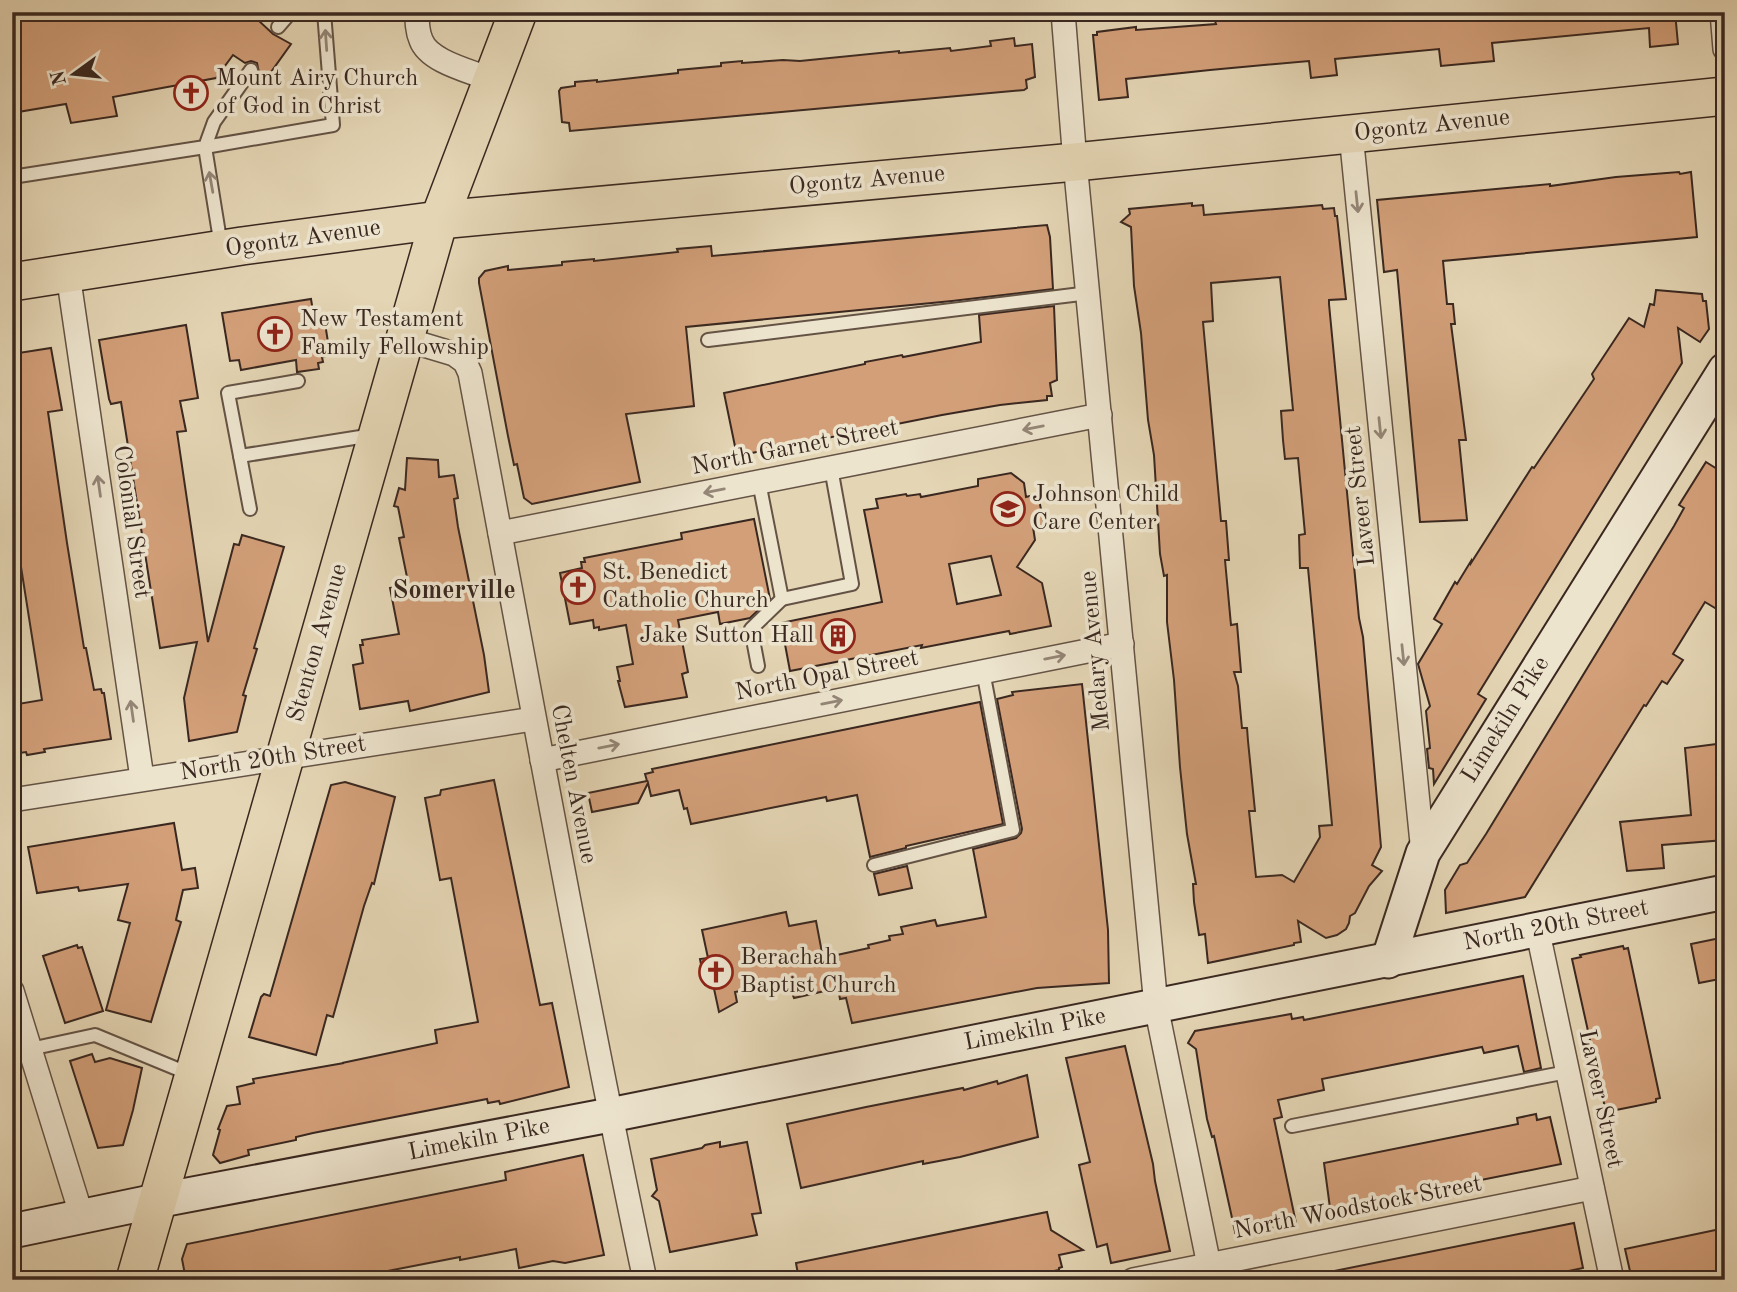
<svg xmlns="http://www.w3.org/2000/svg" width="1737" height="1292" font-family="'Old Standard TT',serif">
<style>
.building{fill:#d29f79;stroke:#3a2820;stroke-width:2;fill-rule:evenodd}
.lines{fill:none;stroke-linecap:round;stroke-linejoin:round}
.lane-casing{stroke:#645345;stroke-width:16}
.street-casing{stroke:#645345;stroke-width:26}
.secondary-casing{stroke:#3a2820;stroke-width:37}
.primary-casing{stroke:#3a2820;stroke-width:40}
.lane{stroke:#ede4ce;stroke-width:12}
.street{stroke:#ede4ce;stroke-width:23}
.secondary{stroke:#ede4ce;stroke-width:33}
.primary{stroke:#e4d5b4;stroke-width:37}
.oneway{stroke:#948677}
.labels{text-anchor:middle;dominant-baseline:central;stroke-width:7;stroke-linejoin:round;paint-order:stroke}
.poi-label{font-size:24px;fill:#3a2820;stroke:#ede4ce;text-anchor:start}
.street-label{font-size:24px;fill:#3a2820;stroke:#ede4ce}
.neighbourhood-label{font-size:26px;font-weight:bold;fill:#3a2820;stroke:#ede4ce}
</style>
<rect width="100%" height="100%" fill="#e4d5b4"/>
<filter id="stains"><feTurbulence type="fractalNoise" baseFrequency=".00286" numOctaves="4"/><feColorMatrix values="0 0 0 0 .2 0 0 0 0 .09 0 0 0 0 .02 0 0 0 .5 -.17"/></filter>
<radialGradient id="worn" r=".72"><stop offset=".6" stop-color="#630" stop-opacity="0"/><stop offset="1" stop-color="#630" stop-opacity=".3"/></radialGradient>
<!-- building -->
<g class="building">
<polygon points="12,12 266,12 259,21 273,34 291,44 266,79 259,73 257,63 251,61 245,63 233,55 216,78 113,97 117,116 71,123 66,104 12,113"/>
<polygon points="1335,12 1675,12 1678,44 1650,47 1649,28 1492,43 1494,61 1441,66 1439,49 1335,59 1337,75 1311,78 1309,61 1210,70 1126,79 1128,97 1099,100 1093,35 1097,35 1097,32 1136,27 1136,30 1216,24 1215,21 1226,20"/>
<polygon points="1014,38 1015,46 1032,44 1035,77 1026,80 1027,88 1024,90 570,131 569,123 562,122 559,91 561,88 575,86 575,82 597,80 597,82 678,73 678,70 721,66 721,63 742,61 742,63 783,60 800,61 899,51 899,53 950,48 951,51 991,46 990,41"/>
<polygon points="1679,172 1680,174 1691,172 1697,237 1443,261 1447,304 1453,304 1455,324 1451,324 1466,440 1459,440 1467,520 1420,522 1397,270 1384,272 1377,200 1550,184 1550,186 1616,177"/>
<path d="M1192 203V206L1203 205 1204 215 1322 205 1323 209 1334 208 1335 216H1337L1346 299 1329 300V304L1359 618 1363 637 1381 847 1372 865 1382 871 1369 886 1355 913 1350 916 1349 923 1346 929 1337 935 1326 938 1298 921 1301 942 1294 943V945L1208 963 1205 934 1199 935 1194 902 1193 884H1196L1187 834 1180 767 1174 680 1167 622V575L1164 576 1160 554 1154 455 1148 420 1141 333 1134 286 1131 227 1121 222 1130 214 1129 209ZM1280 277 1293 410 1281 411 1283 440 1285 459 1298 458 1305 534 1299 535 1300 568H1308L1332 825 1319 826 1320 837 1294 882 1282 875 1256 877 1249 811H1255L1248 741 1247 728H1242L1238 686 1234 672H1241L1237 624 1231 625 1225 560H1229L1226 521H1221L1203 322 1213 321 1211 283Z"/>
<polygon points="1047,225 1050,237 1053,289 952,301 686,327 694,406 626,414 640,482 532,504 524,498 517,464 514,465 508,436 479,283 479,278 485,271 508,266 508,270 562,265 562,262 594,259 594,261 678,252 677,249 711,246 712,256"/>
<polygon points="1656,290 1702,294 1703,301 1706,301 1709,329 1700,342 1678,328 1682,363 1478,694 1486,699 1434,784 1433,769 1429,768 1427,749 1430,748 1426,711 1430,706 1418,664 1442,624 1434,619 1455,582 1457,584 1471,561 1471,563 1532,467 1534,468 1594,379 1592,374 1629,318 1644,327 1650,304 1654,305"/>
<polygon points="311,299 315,324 325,323 330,355 322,357 323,362 318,363 319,369 297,372 296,360 241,370 239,360 230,361 222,313"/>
<polygon points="1054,306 1057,380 1050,383 1052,396 1047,396 1047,400 1000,405 942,415 737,456 724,393 865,364 865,362 902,355 903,357 981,342 979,315"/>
<polygon points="186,325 198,398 180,401 186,431 177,432 208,642 234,544 239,545 242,535 284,547 254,648 257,649 243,695 246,696 237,732 189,741 184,698 197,642 160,648 121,402 111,404 109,399 99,340"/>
<polygon points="51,348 62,410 48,412 67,543 84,648 86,648 94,690 101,689 102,693 104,693 111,739 44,749 45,752 27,755 26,752 12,754 12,705 42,700 12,510 12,354"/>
<polygon points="407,458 438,460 439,477 454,475 458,498 454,499 458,527 484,655 489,692 410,711 408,701 360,709 353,665 363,663 360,645 363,645 362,640 399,634 390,588 404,585 404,583 408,582 399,538 404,537 398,507 394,506 399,488 405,490"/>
<polygon points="1706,462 1725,474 1725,614 1705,602 1673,654 1683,660 1667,684 1662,681 1646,706 1644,705 1525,897 1446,913 1445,890 1460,865 1467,863 1486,834 1674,526 1684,508 1679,505"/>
<path d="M1011 473 1024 483 1026 497 1038 494 1044 525 1033 527 1035 540 1017 567 1042 583 1051 626 1010 634 1009 631 921 648 922 645 790 671 781 623 882 602 864 510 878 508 876 499 906 494 907 496 920 494 921 497 978 486V479ZM991 556 1001 595 957 604 949 564Z"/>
<polygon points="754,519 770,599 750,618 720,624 718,612 678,620 688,672 682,674 687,697 625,707 618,681 620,681 617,667 633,664 626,625 599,630 599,627 594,628 593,620 570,624 560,573 582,568 581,562 585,562 584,558 682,539 681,533"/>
<polygon points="1082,684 1108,930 1109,983 1037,988 852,1023 846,998 840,999 838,988 794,998 792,993 787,992 785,983 735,992 737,1002 719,1012 713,984 705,985 700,959 708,958 702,930 786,912 789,926 816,921 823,958 869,948 868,945 890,940 889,936 903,934 901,927 935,920 937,926 986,917 973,849 1016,838 1021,833 1022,829 997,699 1013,695 1012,692"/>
<polygon points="980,702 1003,824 906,846 906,848 870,857 857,795 827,801 826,797 691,824 687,808 684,809 679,790 651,796 648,783 638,803 592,812 588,793 647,781 645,774 653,772 652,769"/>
<polygon points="1725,743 1725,840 1662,845 1664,868 1627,871 1620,822 1691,815 1685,748"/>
<polygon points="494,780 540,1005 552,1003 569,1087 500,1104 499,1101 488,1103 487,1099 313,1133 296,1137 296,1140 248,1150 249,1155 220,1163 213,1155 220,1130 218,1129 227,1106 240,1104 237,1087 254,1083 253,1079 344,1063 342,1063 437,1043 435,1030 478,1022 451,878 440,880 425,798 440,795 441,790"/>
<polygon points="345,782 395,797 374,884 372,883 364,906 333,1017 327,1015 316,1055 249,1037 261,997 264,994 270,996 331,785"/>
<polygon points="174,823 182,870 195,868 198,888 183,890 176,920 181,922 151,1022 106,1010 130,923 118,920 128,884 79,891 78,887 37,893 28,847"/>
<polygon points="907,866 912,888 879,895 874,874"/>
<polygon points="1725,937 1725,978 1699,983 1691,944"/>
<polygon points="77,945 78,948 82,947 103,1011 65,1023 43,956"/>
<polygon points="1623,946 1624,949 1628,948 1660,1098 1656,1099 1656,1102 1606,1112 1572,959 1581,957 1580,955"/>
<polygon points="1523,976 1541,1068 1524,1072 1518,1046 1484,1053 1482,1047 1322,1079 1324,1090 1278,1100 1282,1117 1274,1119 1296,1223 1236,1236 1214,1136 1212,1137 1207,1119 1196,1049 1188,1043 1195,1031 1291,1014 1292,1019 1303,1017 1304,1020"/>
<polygon points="1125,1046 1153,1164 1155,1181 1170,1251 1111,1263 1107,1244 1097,1247 1079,1165 1090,1162 1066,1058"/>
<polygon points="92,1054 95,1062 110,1058 142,1068 133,1110 123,1145 98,1148 70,1061"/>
<polygon points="1027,1075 1038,1137 960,1157 923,1164 923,1161 801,1188 787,1124 866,1107 963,1088 964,1090 997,1081 998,1084"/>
<polygon points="1536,1114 1537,1120 1550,1117 1561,1164 1421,1192 1405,1196 1406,1198 1336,1212 1336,1209 1330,1208 1324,1163 1518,1124 1517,1118"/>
<polygon points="720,1142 720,1147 747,1142 761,1213 752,1214 757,1235 670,1252 659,1201 652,1196 657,1190 651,1159 702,1148 705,1145"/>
<polygon points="583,1155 604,1255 565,1263 553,1261 519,1268 516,1249 460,1260 460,1257 341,1280 186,1280 182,1259 187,1244 506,1180 505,1172"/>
<polygon points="1047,1212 1051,1230 1083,1250 1059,1255 1062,1267 1059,1268 1059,1270 1008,1280 799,1280 796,1263"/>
<polygon points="1574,1223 1583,1268 1545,1276 1545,1280 1335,1280 1334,1271"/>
<polygon points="1725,1228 1725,1280 1632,1280 1625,1249"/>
</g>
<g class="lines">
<!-- lane casing -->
<g class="lane-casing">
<g id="lane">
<polyline points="278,27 291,12"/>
<polyline points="12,177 205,147 214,122 251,70"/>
<polyline points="221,246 205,147 333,125 324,12"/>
<polyline points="12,250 16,277"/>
<polyline points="708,340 1089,293"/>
<polyline points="240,456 228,393 298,381"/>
<polyline points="759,482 782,599 852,584 831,468"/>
<polyline points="250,509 240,456 373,435"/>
<polyline points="758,666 751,629 782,599"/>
<polyline points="874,865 1013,830 983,671"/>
<polyline points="30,1049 95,1035 192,1075"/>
<polyline points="1292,1126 1567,1072"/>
</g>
</g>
<!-- street casing -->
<g class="street-casing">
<g id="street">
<path d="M417 12C417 21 417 31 421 40 429 62 471 71 492 80"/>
<polyline points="1063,12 1075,162 1156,1006 1212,1280"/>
<polyline points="1722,12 1725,49"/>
<polyline points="1351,134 1423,853"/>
<polyline points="68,274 142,778"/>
<path d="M404 339 454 354 465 362 470 373C527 676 581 979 645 1280"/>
<polyline points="500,533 1100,415"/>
<polyline points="542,760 1122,644"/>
<polyline points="12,800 533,719"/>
<polyline points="1537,928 1612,1280"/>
<polyline points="12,991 82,1217"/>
<polyline points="1133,1280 1592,1188"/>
</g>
</g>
<!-- secondary casing -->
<g class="secondary-casing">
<g id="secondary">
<polyline points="1388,961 1423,853 1725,370"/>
<polyline points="12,1231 156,1201 610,1115 1725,892"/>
</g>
</g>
<!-- primary casing -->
<g class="primary-casing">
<g id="primary">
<polyline points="12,282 242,246 439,220 1075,162 1725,96"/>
<polyline points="135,1280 439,220 518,12"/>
</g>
</g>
<!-- lane -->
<use href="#lane" class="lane"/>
<!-- street -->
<use href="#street" class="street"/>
<!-- secondary -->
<use href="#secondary" class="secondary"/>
<!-- primary -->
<use href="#primary" class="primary"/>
</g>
<!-- one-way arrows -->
<defs><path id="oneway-shaft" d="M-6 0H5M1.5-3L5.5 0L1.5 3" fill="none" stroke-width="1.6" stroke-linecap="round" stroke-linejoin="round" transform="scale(1.75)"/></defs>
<g class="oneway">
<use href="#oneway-shaft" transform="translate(326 40) rotate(-94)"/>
<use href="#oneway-shaft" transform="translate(211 182) rotate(-100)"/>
<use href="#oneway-shaft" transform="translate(1357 202) rotate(84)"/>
<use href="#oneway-shaft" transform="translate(1033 428) rotate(169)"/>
<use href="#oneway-shaft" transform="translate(1380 428) rotate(84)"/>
<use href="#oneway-shaft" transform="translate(99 486) rotate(-98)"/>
<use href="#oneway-shaft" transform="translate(714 491) rotate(169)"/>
<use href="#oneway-shaft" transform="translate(1403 655) rotate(84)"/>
<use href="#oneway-shaft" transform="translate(1055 657) rotate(-11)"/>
<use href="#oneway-shaft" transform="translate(832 702) rotate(-11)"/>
<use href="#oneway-shaft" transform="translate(132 711) rotate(-98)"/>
<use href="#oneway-shaft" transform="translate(609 746) rotate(-11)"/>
</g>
<!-- icons -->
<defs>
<g id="church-ring" transform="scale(1.75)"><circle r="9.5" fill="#ede4ce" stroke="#8f2418" stroke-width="1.5"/><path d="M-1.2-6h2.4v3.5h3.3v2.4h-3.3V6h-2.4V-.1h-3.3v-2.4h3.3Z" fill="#8f2418"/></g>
<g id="school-ring" transform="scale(1.75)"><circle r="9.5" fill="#ede4ce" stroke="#8f2418" stroke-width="1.5"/><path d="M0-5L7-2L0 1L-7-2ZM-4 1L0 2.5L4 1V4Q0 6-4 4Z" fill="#8f2418"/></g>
<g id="building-ring" transform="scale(1.75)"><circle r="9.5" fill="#ede4ce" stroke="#8f2418" stroke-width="1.5"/><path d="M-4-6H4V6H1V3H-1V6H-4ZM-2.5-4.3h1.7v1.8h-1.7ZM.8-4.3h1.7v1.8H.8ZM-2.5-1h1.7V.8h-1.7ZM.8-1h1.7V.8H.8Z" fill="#8f2418"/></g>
</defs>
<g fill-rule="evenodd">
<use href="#church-ring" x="191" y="93"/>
<use href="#church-ring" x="275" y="334"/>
<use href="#school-ring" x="1008" y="509"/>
<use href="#church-ring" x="578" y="587"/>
<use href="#building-ring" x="838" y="636"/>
<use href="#church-ring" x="716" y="972"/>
</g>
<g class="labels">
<!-- poi labels -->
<g class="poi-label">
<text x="216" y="79">Mount Airy Church<tspan x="216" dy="28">of God in Christ</tspan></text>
<text x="300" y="320">New Testament<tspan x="300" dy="28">Family Fellowship</tspan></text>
<text x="1032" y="495">Johnson Child<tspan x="1032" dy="28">Care Center</tspan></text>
<text x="602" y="573">St. Benedict<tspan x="602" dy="28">Catholic Church</tspan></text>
<text x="814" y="636" text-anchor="end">Jake Sutton Hall</text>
<text x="740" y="958">Berachah<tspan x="740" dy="28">Baptist Church</tspan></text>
</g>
<!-- street labels -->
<g class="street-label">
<text transform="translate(1432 126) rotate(-6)">Ogontz Avenue</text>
<text transform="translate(867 181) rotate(-5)">Ogontz Avenue</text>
<text transform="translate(303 239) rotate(-8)">Ogontz Avenue</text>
<text transform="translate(795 448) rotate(-11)">North Garnet Street</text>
<text transform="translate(1361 496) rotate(-96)">Laveer Street</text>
<text transform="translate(131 522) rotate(82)">Colonial Street</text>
<text transform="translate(318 643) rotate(-74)">Stenton Avenue</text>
<text transform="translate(1096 651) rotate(-95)">Medary Avenue</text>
<text transform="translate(827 676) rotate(-11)">North Opal Street</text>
<text transform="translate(1506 720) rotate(-58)">Limekiln Pike</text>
<text transform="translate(273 759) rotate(-9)">North 20th Street</text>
<text transform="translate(573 784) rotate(79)">Chelten Avenue</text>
<text transform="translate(1556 926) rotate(-11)">North 20th Street</text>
<text transform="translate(1035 1030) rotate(-11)">Limekiln Pike</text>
<text transform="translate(1600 1099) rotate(78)">Laveer Street</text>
<text transform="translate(479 1140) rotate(-11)">Limekiln Pike</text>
<text transform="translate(1358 1208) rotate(-11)">North Woodstock Street</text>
</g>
<!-- neighbourhood labels -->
<g class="neighbourhood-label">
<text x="454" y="591">Somerville</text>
</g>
</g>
<!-- margin -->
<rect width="1737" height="1292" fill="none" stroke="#e4d5b4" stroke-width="42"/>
<rect x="14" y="14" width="1709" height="1264" fill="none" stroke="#3a2820" stroke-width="3.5"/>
<rect x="21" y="21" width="1695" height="1250" fill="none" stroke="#3a2820" stroke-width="2"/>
<!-- north arrow -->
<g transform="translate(74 74) rotate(255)" stroke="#ede4ce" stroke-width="5" paint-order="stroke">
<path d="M0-5L12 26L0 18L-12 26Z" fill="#3a2820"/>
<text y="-10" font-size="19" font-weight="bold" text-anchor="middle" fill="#3a2820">N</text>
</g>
<rect width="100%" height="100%" filter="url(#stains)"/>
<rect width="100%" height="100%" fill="url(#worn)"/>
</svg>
